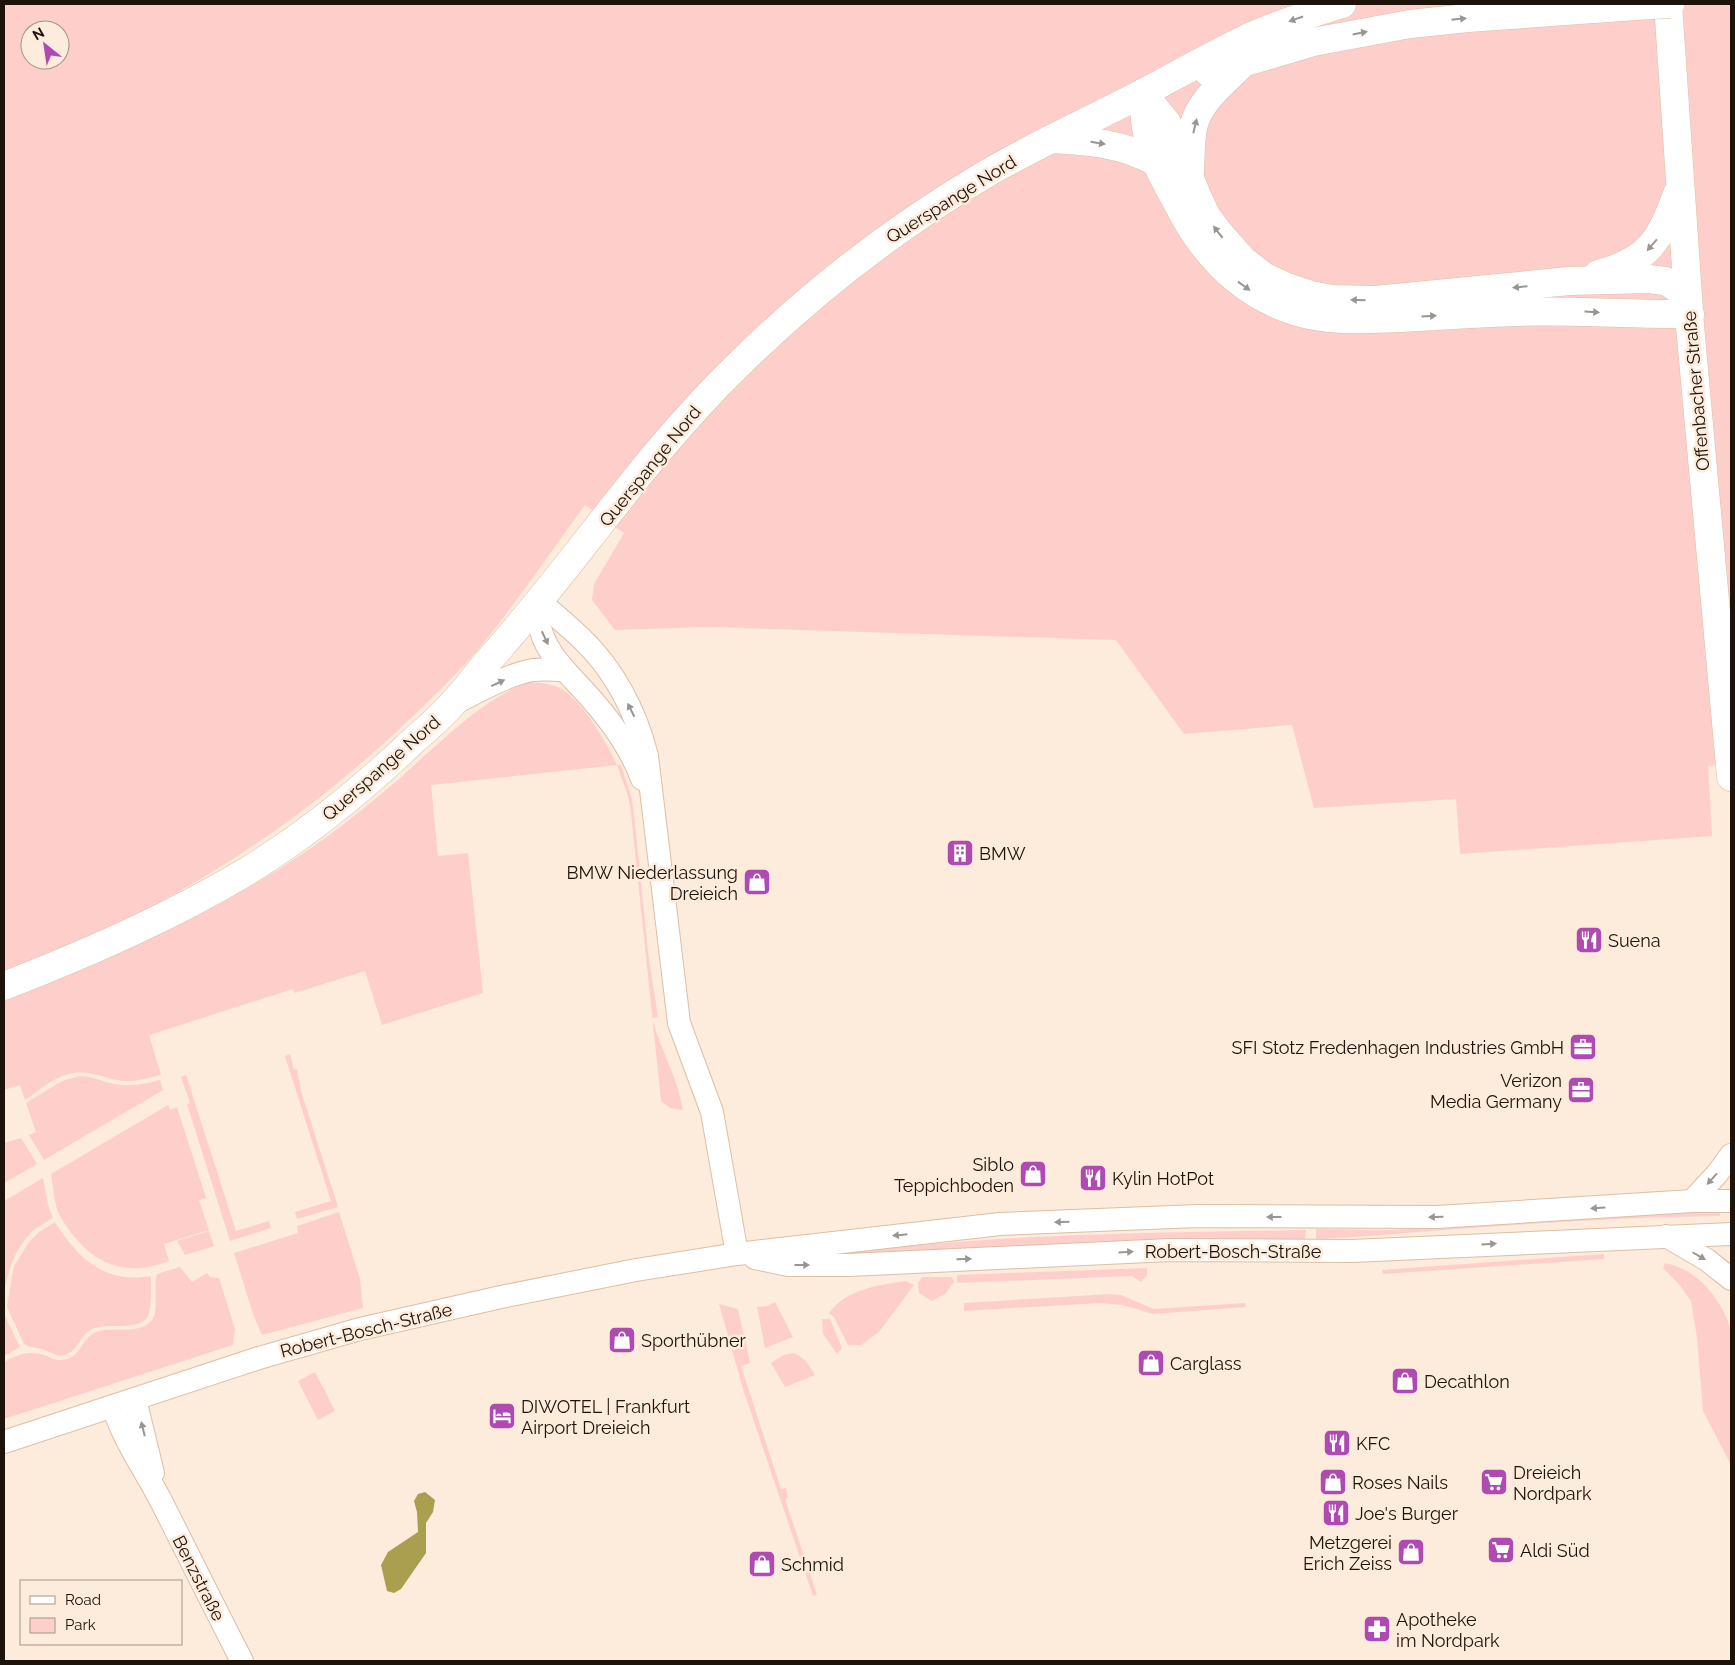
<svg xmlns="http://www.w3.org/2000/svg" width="1735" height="1665" font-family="Raleway,sans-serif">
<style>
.green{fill:#fecfca;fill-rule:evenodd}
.water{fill:#a99f4f}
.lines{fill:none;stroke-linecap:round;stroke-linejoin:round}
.street-casing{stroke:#dcbfa6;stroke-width:24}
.secondary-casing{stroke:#dcbfa6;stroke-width:29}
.street{stroke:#fff;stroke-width:22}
.secondary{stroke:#fff;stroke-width:28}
.secondary-bridge-casing{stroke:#dcbfa6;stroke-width:29;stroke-linecap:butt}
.secondary-bridge{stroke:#fff;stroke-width:28}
.oneway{fill:#999591}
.labels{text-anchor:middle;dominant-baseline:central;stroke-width:5;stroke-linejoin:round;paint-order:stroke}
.street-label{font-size:18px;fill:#1d130a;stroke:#fdebdb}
.poi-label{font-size:18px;fill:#1d130a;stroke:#fdebdb;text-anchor:start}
</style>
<rect width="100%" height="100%" fill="#fdebdb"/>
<!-- green -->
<g class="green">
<path d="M4 4H1731V764L1708 766 1712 836 1460 854 1456 799 1314 808 1292 725 1184 734 1116 640 708 627 615 630 592 600 594 584 624 533 585 505C549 554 515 605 476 652 456 675 434 696 412 717 340 786 261 846 174 894 156 904 139 916 120 924 83 942 42 956 4 972ZM30 30H60V60H30Z"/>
<path d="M527 683C538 682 549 683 558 687 581 698 607 743 617 765H621L632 799 634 815 649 960 658 1017 652 1018C660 1049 678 1078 683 1110L670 1108 661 1101 631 813 628 796 617 765 431 785 438 856 468 853 483 993 382 1025 365 971 295 993 293 989 149 1035 161 1075C149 1078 135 1082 123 1081 104 1079 88 1069 69 1074 52 1078 39 1091 25 1100L20 1085 4 1090V999C108 956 212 916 305 852 338 830 368 805 398 780 433 749 483 698 527 683Z"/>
<polygon points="290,1054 294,1070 297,1069 301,1091 338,1207 297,1219 295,1212 331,1201 285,1056"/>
<polygon points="186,1075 236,1231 269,1221 271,1228 230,1241 187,1104 190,1103 181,1077"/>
<path d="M79 1076C92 1076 103 1082 115 1084 130 1087 146 1084 160 1080L163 1090 44 1160 29 1135 36 1132 26 1103 62 1081Z"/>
<path d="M168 1105 170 1110 177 1107 206 1198 199 1200 209 1230 164 1244 169 1261C134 1275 103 1269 78 1241 70 1232 63 1222 58 1212 54 1200 53 1186 51 1174Z"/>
<polygon points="21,1138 37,1164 4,1183 4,1143"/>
<path d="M43 1178 48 1205 53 1218C45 1223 36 1227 30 1234 14 1250 7 1274 4 1295V1201Z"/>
<path d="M1719 1208 1720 1216C1623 1217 1526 1224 1430 1231 1392 1234 1354 1238 1316 1239V1229L1390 1230Z"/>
<polygon points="339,1212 360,1279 363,1308 262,1335 254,1317 234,1253 298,1233 297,1226"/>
<path d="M55 1222C78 1259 105 1284 151 1276 151 1285 152 1311 147 1318 136 1331 109 1323 95 1328 80 1332 79 1352 64 1355 55 1357 50 1351 42 1349 36 1347 29 1348 24 1344L7 1307 12 1276 14 1266 29 1242 39 1232Z"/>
<path d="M1306 1230 1305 1240 1088 1242 872 1259 828 1255C986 1234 1146 1233 1306 1230Z"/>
<polygon points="209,1231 214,1246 185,1255 177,1241"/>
<polygon points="1604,1254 1604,1259 1383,1274 1382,1270"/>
<path d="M1665 1263C1699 1270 1720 1298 1731 1329V1482L1730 1463 1703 1411 1697 1338 1691 1301 1678 1283 1663 1268Z"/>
<path d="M180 1267 192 1282 207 1273 210 1277 219 1278 235 1329 233 1345 4 1419V1362C19 1353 31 1350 47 1356 52 1358 57 1361 62 1360 81 1359 81 1338 96 1332 113 1326 139 1336 152 1320 159 1311 153 1286 157 1274Z"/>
<polygon points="1147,1268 1147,1275 1141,1282 1132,1276 957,1283 957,1275"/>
<polygon points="922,1277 952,1277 954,1282 945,1294 932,1301 919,1293 918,1283"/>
<path d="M906 1281 914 1285 879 1332 861 1345H848L834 1317 829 1313C846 1289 879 1285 906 1281Z"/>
<polygon points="1110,1294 1121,1295 1154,1309 1245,1303 1246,1307 1153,1314 1123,1305 1100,1303 964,1311 964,1303"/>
<polygon points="775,1302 793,1337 765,1348 757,1307 767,1306"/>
<polygon points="719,1304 738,1309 750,1363 741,1366 781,1489 786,1488 788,1498 785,1499 817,1595 813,1596 743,1389"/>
<polygon points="4,1314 20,1347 4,1356"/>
<polygon points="822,1319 830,1319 842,1348 837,1354 823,1334"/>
<path d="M794 1353C805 1358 809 1365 815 1375L785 1387 771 1363 784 1355Z"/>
<polygon points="315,1372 335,1411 318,1420 298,1381"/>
</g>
<!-- water -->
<polygon class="water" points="425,1492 435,1500 433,1512 426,1523 426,1553 401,1589 394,1593 387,1591 381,1565 388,1552 418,1532 417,1512 414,1501 418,1494"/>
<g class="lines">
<!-- street casing -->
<g class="street-casing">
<g id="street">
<path d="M540 602C553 613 567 625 580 637 614 669 636 712 647 756L679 1023 712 1112 737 1254"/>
<path d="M540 602C540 608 538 615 539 621 542 650 567 672 585 692 608 717 630 746 642 779"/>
<path d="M455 703C480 691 506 675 533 670 543 669 554 670 565 670"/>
<polyline points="1692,1201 1717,1174 1731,1155"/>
<polyline points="1666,1236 1707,1260 1731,1279"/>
<polyline points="755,1258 788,1265 849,1265 1170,1250 1352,1251 1731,1234"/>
<polyline points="135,1399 153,1473"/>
<path d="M113 1406C123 1439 143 1467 159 1497 187 1552 214 1607 242 1661"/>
<polyline points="4,1442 259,1358 360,1329 501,1297 636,1270 737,1254 1000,1224 1198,1216 1437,1217 1692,1201 1731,1201"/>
</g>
</g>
<!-- secondary casing -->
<g class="secondary-casing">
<g id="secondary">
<polyline points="1668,4 1690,326 1731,777"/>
<polyline points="1209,73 1313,42 1410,24 1468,18 1636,6"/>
<path d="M1143 93C1144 104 1144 116 1146 127 1150 156 1167 184 1181 210 1207 259 1243 295 1297 312 1330 322 1368 319 1402 318 1441 316 1480 313 1519 312 1576 310 1633 315 1690 314"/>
<polyline points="1143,93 1167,123 1198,198 1207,217 1220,234 1243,260 1265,277 1287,287 1311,295 1332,299 1375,300 1569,281 1649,279 1665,281 1674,286 1688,298"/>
<path d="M1051 139C1089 141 1121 143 1156 162"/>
<path d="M1190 171C1191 155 1190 139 1194 124 1201 99 1225 82 1242 64"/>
<path d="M1598 274C1649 261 1660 240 1677 194"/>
<path d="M4 986C88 953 171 917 249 870 309 833 364 788 415 739 428 728 441 717 452 704 466 690 477 673 490 659 575 564 644 456 736 367 812 292 898 225 991 171 1040 143 1091 120 1141 94 1179 74 1216 53 1254 35 1283 23 1312 13 1342 4"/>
</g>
</g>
<!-- street -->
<use href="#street" class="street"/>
<!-- secondary -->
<use href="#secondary" class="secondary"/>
<!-- secondary-bridge casing -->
<g class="secondary-bridge-casing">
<polyline id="secondary-bridge" points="1636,6 1670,4"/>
</g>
<!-- secondary-bridge -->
<use href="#secondary-bridge" class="secondary-bridge"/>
</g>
<!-- one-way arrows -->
<defs><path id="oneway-solid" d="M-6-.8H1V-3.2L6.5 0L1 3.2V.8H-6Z" transform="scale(1.25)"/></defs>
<g class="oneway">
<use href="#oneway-solid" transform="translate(1296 19) rotate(161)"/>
<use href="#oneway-solid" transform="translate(1459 19) rotate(-6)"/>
<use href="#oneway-solid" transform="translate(1360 33) rotate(-11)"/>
<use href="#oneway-solid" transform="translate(1195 126) rotate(-77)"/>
<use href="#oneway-solid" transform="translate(1098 143) rotate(9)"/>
<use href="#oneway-solid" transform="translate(1218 232) rotate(-128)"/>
<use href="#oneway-solid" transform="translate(1652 245) rotate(131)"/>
<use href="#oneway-solid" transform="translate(1244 286) rotate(36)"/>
<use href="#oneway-solid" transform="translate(1520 287) rotate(174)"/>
<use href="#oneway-solid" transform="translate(1358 300) rotate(-179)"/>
<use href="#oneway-solid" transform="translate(1592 312) rotate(3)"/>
<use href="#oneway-solid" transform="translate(1429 316) rotate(-3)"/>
<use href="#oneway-solid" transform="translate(545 638) rotate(65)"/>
<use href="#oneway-solid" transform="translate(498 683) rotate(-25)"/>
<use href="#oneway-solid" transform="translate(631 710) rotate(-117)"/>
<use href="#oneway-solid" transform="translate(1712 1179) rotate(132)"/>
<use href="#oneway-solid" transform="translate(1598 1208) rotate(176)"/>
<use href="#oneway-solid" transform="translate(1274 1217) rotate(-180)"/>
<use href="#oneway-solid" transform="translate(1436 1217) rotate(179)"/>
<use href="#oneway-solid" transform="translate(1062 1222) rotate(178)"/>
<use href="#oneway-solid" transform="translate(900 1235) rotate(174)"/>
<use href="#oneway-solid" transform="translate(1489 1244) rotate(-3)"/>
<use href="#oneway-solid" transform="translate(1126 1252) rotate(-3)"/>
<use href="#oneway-solid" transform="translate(1699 1256) rotate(30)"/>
<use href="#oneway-solid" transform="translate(964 1259) rotate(-2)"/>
<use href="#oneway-solid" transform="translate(802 1265)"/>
<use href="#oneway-solid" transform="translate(143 1429) rotate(-104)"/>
</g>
<!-- icons -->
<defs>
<g id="building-square" transform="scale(1.4375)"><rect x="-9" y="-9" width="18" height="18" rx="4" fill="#ae4ab1" stroke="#fdebdb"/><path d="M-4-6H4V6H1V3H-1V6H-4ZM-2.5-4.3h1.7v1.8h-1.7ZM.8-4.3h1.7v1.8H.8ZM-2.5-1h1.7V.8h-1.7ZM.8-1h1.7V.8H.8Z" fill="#fff"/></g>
<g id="shop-square" transform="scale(1.4375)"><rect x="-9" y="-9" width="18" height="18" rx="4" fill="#ae4ab1" stroke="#fdebdb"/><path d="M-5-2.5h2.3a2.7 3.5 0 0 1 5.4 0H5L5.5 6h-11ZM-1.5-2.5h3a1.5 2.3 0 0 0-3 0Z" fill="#fff"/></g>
<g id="restaurant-square" transform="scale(1.4375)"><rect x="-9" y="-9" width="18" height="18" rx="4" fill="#ae4ab1" stroke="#fdebdb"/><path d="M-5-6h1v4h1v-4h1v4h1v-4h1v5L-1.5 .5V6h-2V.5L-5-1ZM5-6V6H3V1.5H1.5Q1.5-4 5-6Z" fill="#fff"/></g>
<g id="office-square" transform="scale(1.4375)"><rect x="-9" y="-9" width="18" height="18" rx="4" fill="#ae4ab1" stroke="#fdebdb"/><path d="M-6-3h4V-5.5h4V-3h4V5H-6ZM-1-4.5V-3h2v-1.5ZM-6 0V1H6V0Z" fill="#fff"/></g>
<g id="hotel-square" transform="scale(1.4375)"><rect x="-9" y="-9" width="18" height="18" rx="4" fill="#ae4ab1" stroke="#fdebdb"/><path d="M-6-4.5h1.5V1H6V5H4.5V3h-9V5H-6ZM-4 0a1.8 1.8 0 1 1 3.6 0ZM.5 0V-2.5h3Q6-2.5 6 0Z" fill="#fff"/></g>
<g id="supermarket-square" transform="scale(1.4375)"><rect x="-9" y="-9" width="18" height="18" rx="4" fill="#ae4ab1" stroke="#fdebdb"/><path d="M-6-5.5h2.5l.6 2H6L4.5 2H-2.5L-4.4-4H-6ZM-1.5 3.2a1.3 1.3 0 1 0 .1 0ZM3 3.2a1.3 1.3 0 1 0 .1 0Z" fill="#fff"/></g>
<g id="pharmacy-square" transform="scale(1.4375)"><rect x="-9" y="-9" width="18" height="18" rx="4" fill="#ae4ab1" stroke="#fdebdb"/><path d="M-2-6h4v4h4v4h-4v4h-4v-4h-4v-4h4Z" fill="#fff"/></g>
</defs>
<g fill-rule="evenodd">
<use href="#building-square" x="960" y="853"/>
<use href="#shop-square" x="757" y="882"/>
<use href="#restaurant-square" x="1589" y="940"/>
<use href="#office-square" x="1583" y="1047"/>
<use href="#office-square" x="1581" y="1090"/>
<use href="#shop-square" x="1033" y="1174"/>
<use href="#restaurant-square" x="1093" y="1178"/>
<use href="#shop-square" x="622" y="1340"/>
<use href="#shop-square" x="1151" y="1363"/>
<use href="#shop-square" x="1405" y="1381"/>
<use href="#hotel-square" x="502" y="1416"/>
<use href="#restaurant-square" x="1337" y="1443"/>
<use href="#shop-square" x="1333" y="1482"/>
<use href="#supermarket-square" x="1494" y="1482"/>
<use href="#restaurant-square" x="1336" y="1513"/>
<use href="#supermarket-square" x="1501" y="1550"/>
<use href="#shop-square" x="1411" y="1552"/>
<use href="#shop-square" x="762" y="1564"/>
<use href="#pharmacy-square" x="1377" y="1629"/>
</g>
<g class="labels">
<!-- street labels -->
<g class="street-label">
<text transform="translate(951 199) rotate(-32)">Querspange Nord</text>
<text transform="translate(1696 391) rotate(-95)">Offenbacher Straße</text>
<text transform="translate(650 466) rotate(-51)">Querspange Nord</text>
<text transform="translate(381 768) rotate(-41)">Querspange Nord</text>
<text x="1233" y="1251">Robert-Bosch-Straße</text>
<text transform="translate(366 1330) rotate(-14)">Robert-Bosch-Straße</text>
<text transform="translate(199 1578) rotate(63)">Benzstraße</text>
</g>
<!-- poi labels -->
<g class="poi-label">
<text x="979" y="853">BMW</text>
<text x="738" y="872" text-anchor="end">BMW Niederlassung<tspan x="738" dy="21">Dreieich</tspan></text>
<text x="1608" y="940">Suena</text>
<text x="1564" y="1047" text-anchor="end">SFI Stotz Fredenhagen Industries GmbH</text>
<text x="1562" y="1080" text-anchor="end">Verizon<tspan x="1562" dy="21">Media Germany</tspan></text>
<text x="1014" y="1164" text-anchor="end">Siblo<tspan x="1014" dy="21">Teppichboden</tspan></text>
<text x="1112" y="1178">Kylin HotPot</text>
<text x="641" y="1340">Sporthübner</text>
<text x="1170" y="1363">Carglass</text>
<text x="1424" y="1381">Decathlon</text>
<text x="521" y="1406">DIWOTEL | Frankfurt<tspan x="521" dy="21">Airport Dreieich</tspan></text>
<text x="1356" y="1443">KFC</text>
<text x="1513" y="1472">Dreieich<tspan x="1513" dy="21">Nordpark</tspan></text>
<text x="1352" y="1482">Roses Nails</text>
<text x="1355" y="1513">Joe's Burger</text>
<text x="1392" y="1542" text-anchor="end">Metzgerei<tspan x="1392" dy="21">Erich Zeiss</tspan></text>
<text x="1520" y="1550">Aldi Süd</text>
<text x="781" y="1564">Schmid</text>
<text x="1396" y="1619">Apotheke<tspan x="1396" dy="21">im Nordpark</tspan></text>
</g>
</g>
<!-- border -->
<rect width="1735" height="1665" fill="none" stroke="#1d130a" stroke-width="10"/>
<!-- legend -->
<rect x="20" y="1580" width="162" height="65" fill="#fdebdb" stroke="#a39587"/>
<rect x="30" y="1596" width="25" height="8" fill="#ffffff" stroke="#a39587"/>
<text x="65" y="1605" font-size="15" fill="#1d130a">Road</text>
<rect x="30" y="1618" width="25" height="15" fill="#fecfca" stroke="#a39587"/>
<text x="65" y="1630" font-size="15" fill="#1d130a">Park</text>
<!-- north arrow -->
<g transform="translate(45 45) rotate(330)"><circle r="24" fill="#fdebdb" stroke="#a39587"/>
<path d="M0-4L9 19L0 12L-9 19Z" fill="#ae4ab1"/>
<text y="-8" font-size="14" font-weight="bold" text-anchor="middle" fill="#1d130a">N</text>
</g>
</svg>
